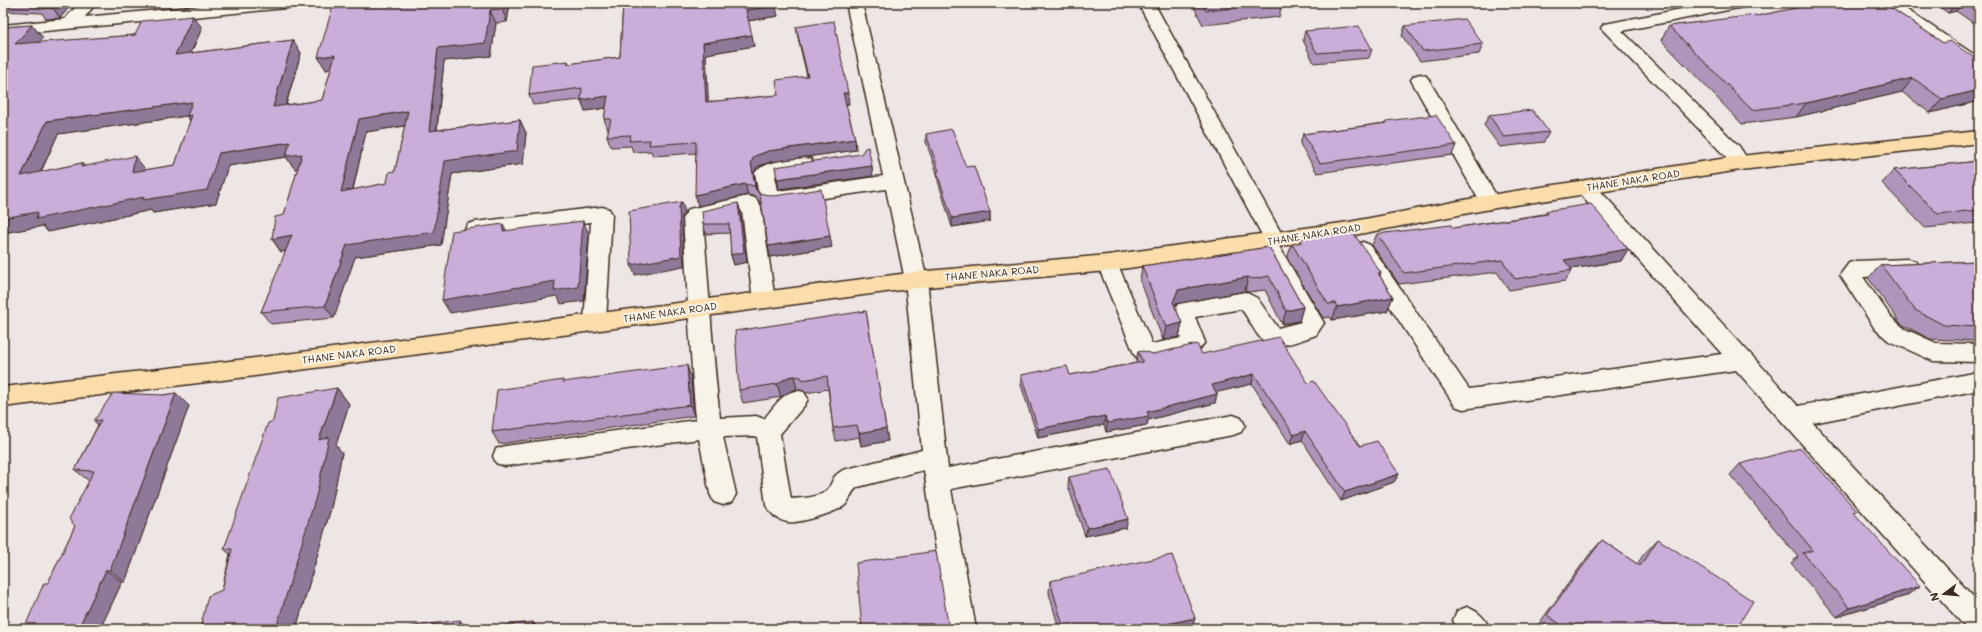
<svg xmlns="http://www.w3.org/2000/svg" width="1982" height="632" font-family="Mali,sans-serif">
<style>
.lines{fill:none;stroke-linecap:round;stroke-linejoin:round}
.minor-casing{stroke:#3b2a1e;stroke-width:3}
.major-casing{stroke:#3b2a1e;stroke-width:3}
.minor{fill:#f7f3e8;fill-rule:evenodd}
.major{fill:#faddab;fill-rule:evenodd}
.wall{fill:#af95bb;stroke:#3b2a1e;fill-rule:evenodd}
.shaded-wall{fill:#8e7998;stroke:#3b2a1e}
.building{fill:#cbadd9;stroke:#3b2a1e;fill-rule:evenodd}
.labels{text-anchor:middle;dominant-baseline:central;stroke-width:4;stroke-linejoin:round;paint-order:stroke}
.street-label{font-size:10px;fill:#3b2a1e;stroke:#f7f3e8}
</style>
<rect width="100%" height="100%" fill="#eee5e5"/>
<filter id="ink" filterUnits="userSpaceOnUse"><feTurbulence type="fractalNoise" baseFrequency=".025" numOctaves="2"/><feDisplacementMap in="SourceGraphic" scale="8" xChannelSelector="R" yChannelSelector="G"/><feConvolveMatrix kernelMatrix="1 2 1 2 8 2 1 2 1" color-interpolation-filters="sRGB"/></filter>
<g filter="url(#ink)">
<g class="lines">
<!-- minor casing -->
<g class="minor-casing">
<g id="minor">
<polygon points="79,3 96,3 85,17 233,3 294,3 292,7 286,8 3,35 3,25 65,19"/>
<path d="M846 3H862L927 280 948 468 1233 415 1241 418 1245 425 1241 432 1233 435 951 489 976 629H948L924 470 858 487C849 493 851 501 844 506 834 513 799 524 787 522 777 520 770 513 766 505L757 437 755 436 723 437 736 494 732 502 723 505 714 502 710 494 699 439 505 466 496 463 493 456 496 449 505 446 696 420C690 352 687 285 683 217L689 209 748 196 755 198 761 206 775 300 772 306 764 308 756 306 753 300 742 211 703 220C709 286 712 352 720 418L756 416 764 419C775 406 786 386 804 392L808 399 804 406 780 434 791 499C801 498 821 498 828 489 835 479 830 478 843 470L922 450 905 280 886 189 776 205 762 202 759 197 755 173C762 162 798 156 811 159L814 164 811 169 775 176 778 191 883 176Z"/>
<path d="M1138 3H1154L1285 240 1282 245 1279 246 1324 323 1316 335C1298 341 1272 354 1258 335 1252 327 1248 317 1241 309L1195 317 1205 342 1198 351 1151 362 1135 356 1097 263 1101 258 1108 255 1115 258 1152 344 1181 338 1172 315 1178 304 1245 292 1257 298 1278 328 1301 322 1256 241 1259 236 1262 235Z"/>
<polygon points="1712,3 1746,3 1744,7 1738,8 1622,31 1739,146 1750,163 1747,168 1740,170 1733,168 1725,156 1601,28 1604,24 1610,23"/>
<polygon points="1878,3 1897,3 1979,58 1979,72 1973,70 1880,7"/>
<polygon points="1420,74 1426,76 1429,80 1500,202 1497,207 1490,209 1483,207 1480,202 1411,80 1414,76"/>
<polygon points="1586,181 1593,183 1798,406 1979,372 1979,390 1813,423 1979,603 1979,629 1967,629 1736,370 1463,409 1455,406 1356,255 1353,250 1356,245 1363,242 1370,245 1469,389 1722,354 1579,193 1576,188 1579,183"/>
<polygon points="602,207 609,209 612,214 606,322 603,328 595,331 587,328 584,322 591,222 475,236 468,234 465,229 468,224 475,222"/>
<polygon points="1908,259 1915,261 1919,267 1915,273 1908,275 1863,277 1891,317 1905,329 1936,343 1979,344 1979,362 1933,361 1889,341 1875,329 1840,275 1849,263 1856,261"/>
<path d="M1467 607C1479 612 1485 618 1490 629H1457L1453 620 1457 611Z"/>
</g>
</g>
<!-- major casing -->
<g class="major-casing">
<polygon id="major" points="1979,131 1979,143 1740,170 1490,209 1349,236 1108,271 916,288 247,377 3,407 3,387 247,359 916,272 1108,255 1349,222 1490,195 1740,156"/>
</g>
<!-- minor -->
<use href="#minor" class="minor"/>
<!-- major -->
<use href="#major" class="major"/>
</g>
<!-- wall -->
<g class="wall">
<polygon points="3,3 73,3 60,18 46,19 42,13 3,11"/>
<path d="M510 3 507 22 496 23 491 56 444 61 437 130 520 120 526 133 523 164 452 174 441 245 355 257 334 318 271 324 261 312 286 251 281 252 272 239 284 215 298 169H295L286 157 228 166 216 203 153 213 151 210 48 232 43 226 3 233V27L32 25 43 38 38 43 135 35 193 16 202 28 191 53 293 40 301 53 286 105 322 100 331 69 326 70ZM187 116 190 121 175 165 145 170V169L84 166 82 163 41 172 58 134ZM405 126 395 171 387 183 353 190 366 132Z"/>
<polygon points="623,3 778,16 748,21 754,46 706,54 708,102 778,95 807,76 798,38 796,27 849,104 846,104 855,139 856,150 770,162 757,167 754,173 756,188 759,193 832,247 770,257 761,204 756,197 748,195 698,206 696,153 653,156 651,151 633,152 631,146 611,147 607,136 609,130 608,130 604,119 606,108 585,111 581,100 533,105 529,95 568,61 569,64 620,57"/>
<polygon points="1192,3 1282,3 1279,17 1203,25"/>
<polygon points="1794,3 1884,3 1943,43 1979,61 1979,101 1930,113 1902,92 1796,117 1742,124 1661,40 1669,26 1757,16 1793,9 1791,7"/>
<polygon points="1934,3 1979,3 1979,27 1956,11 1948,13"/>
<polygon points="1405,26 1483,44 1479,54 1420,61 1402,36"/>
<polygon points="1305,31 1372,49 1369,58 1314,63 1303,40"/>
<polygon points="1489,115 1549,132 1544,142 1500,147 1484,125"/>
<polygon points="1386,121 1456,145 1452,155 1317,173 1300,144 1303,134 1385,123"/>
<polygon points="926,134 966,167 990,212 990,221 952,227 938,181 937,173 926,142"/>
<polygon points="1979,161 1979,225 1977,223 1925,228 1882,183 1894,170"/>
<polygon points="738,203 741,213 747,262 734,265 731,255 730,233 706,234 703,224"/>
<polygon points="1546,211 1628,249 1621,261 1571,269 1572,270 1565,281 1509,290 1497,272 1399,284 1372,245 1377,234 1453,228 1544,214"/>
<polygon points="1300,239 1381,273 1380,276 1393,297 1387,311 1332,320 1330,317 1323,318 1287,258 1292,244 1299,243"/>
<polygon points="1269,247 1303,307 1299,321 1282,324 1265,290 1249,292 1245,291 1175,304 1174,305 1182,323 1179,337 1163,340 1140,280 1142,266"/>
<polygon points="1979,261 1979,341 1930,339 1901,324 1868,278 1881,265"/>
<polygon points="866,311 888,441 861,446 859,437 836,441 833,428 828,389 806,393 804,391 797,389 791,391 781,397 743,403 739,390"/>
<polygon points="1138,352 1153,354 1202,354 1308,383 1360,446 1399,474 1394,482 1341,501 1302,440 1290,444 1252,384 1216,392 1217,394 1215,403 1148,420 1147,425 1106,432 1104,425 1038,438 1021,385 1021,375 1070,375 1137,363 1136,361"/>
<polygon points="691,377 694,416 499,444 492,432"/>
<polygon points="337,388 349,404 336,445 342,453 331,508 296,629 200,629 222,590 230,554 224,549 273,421"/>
<polygon points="176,393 189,406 125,582 122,582 100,629 24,629 48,583 75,526 89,481 75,470 98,425 94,421 163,395"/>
<polygon points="1740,464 1920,586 1906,596 1837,617 1791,563 1798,557 1730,475"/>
<polygon points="1069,477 1126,528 1085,536 1068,486"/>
<polygon points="1658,539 1736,629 1535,629 1589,555 1602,540 1637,564 1644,554"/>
<polygon points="1050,581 1195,618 1191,629 1059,629 1049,593"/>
</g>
<!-- shaded-wall -->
<g class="shaded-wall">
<polygon points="57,3 73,3 60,18 53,8"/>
<polygon points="503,3 510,3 507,22 502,9"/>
<polygon points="1956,3 1962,3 1956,11 1948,13"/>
<polygon points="776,6 778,16 748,21 746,10"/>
<polygon points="490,10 496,23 491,56 444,61 435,144 429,131 438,48"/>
<polygon points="193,16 202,28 184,68 175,55"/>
<polygon points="32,25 43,38 25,57 15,44"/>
<polygon points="752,35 754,46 706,54 709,113 706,102 703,43"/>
<polygon points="293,40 301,53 281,120 273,107"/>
<polygon points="335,55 342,67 326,70 318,57"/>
<polygon points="1913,78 1902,92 1796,117 1806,103"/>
<polygon points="1979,90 1979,101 1930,113 1942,99"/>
<polygon points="843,93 848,93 849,104 844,104"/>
<polygon points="608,96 612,107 585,111 581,100"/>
<polygon points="192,102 196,129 187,116 58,134 33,188 21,176 47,121"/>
<polygon points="408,111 415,124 366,132 349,205 341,192 359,119"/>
<polygon points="520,120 526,133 523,164 452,174 441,245 355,257 334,318 325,306 347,245 445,161"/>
<polygon points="855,139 856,150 770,162 757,167 754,173 756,190 756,189 751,162 755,156 768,151"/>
<polygon points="290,142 302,154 310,167 295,169 286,157 228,166 216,203 153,213 151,210 48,232 43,226 3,233 3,218 219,153"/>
<polygon points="135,156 145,169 142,185 132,172"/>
<polygon points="872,166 873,176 779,189 777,179"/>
<polygon points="745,184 748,195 698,206 695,195"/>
<polygon points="682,202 685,212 682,217 684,266 635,275 631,265 679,207"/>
<polygon points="738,203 741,213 747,262 734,265 731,255"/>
<polygon points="990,212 990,221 952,227 952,218"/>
<polygon points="583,221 589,234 584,301 561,304 557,296 450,313 442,300"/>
<polygon points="503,224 510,237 503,231"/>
<polygon points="292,235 301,248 281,252 272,239"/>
<polygon points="830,236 832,247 770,257 768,246"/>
<polygon points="1628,249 1621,261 1558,271 1564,260"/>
<polygon points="1248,277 1245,291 1175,304 1171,316 1173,302 1178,290"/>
<polygon points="1393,297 1387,311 1332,320 1337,307"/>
<polygon points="1303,307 1299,321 1282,324 1286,311"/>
<polygon points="1182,323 1179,337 1163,340 1166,327"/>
<polygon points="687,365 691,377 694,416 690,405"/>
<polygon points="1254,374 1252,384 1210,394 1212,385"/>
<polygon points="794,376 797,389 791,391 781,397 777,384 788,377"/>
<polygon points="337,388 349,404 336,445 342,453 331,508 296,629 276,629 319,440"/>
<polygon points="176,393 189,406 125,582 110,570"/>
<polygon points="1217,394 1215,403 1148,420 1147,425 1106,432 1107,423 1147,412"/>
<polygon points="1105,416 1104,425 1038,438 1038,429"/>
<polygon points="886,428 888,441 861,446 859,433"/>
<polygon points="1305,431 1302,440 1290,444 1294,435"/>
<polygon points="1399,474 1394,482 1341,501 1345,492"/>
<polygon points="1128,519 1126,528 1085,536 1087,528"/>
<polygon points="106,570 122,582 100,629 78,629"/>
<polygon points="1920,586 1906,596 1837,617 1850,608"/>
<polygon points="1195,618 1191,629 1143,629"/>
<polygon points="460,620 467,629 458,629"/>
<polygon points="533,622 538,629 532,629"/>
</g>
<!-- building -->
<g class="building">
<polygon points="28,3 57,3 53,8 39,9 39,4"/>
<path d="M347 3H503L502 9 490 10 485 43 438 48 429 131 520 120 517 151 445 161 434 232 347 245 325 306 261 312 292 235 272 239 275 217 284 215 302 154 286 156 290 142 219 153 207 190 143 200 144 197 36 219 38 212 3 218V27L32 25 15 44 135 35 142 21 193 16 175 55 293 40 273 107 322 100 335 55 318 57 332 9 346 7ZM192 102 187 116 192 115 175 165 132 172 135 156 81 167 82 163 21 176 47 121ZM408 111 395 171 389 172 387 183 341 192 359 119Z"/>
<polygon points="623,3 776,3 776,6 746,10 752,35 703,43 706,102 778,95 776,80 808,76 796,27 834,21 848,93 843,93 855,139 768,151 755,156 751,162 755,186 759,193 774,196 821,189 830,236 768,246 760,195 754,186 745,184 695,195 696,142 649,145 650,140 629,141 631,135 607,136 611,119 604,119 608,96 581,100 582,88 529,95 532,65 568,61 568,64 620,57"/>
<polygon points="1202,3 1282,3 1206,11"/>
<polygon points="1814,3 1884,3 1943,43 1950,41 1979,61 1979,90 1942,99 1913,78 1806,103 1752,110 1669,26 1755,15 1757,16 1815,4"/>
<polygon points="1966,3 1979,3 1979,12"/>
<polygon points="1464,19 1483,44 1423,51 1405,26"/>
<polygon points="1359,26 1372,49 1317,53 1305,31"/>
<polygon points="1532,110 1549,132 1504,137 1489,115"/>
<polygon points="1436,115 1456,145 1320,163 1303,134 1387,123 1386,121"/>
<polygon points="952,129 966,167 974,166 990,212 952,218 937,172 939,171 926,134"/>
<polygon points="868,147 872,166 777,179 775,167 861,154 865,148"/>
<polygon points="1979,161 1979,210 1938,214 1894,170"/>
<polygon points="682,202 679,207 681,256 631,265 629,211"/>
<polygon points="738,203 744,252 731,255 729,224 703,224 702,211"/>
<polygon points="1591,204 1628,249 1564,260 1572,270 1515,279 1502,260 1404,273 1377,234 1451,225 1453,228 1548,214 1546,211"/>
<polygon points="583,221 578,287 554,291 555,281 442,300 452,231 503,224 503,231"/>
<polygon points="1352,231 1381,273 1378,273 1393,297 1337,307 1335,303 1328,304 1292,244 1302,242 1300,239"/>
<polygon points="1269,247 1303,307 1286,311 1269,276 1253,279 1248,277 1178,290 1173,302 1182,323 1166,327 1142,266"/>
<polygon points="1979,261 1979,327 1944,325 1915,310 1881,265"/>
<polygon points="866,311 886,428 859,433 857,425 833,428 827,376 803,380 801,377 794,376 788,377 777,384 739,390 735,331"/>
<polygon points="1279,337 1308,383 1314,381 1360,446 1377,441 1399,474 1345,492 1305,431 1294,435 1254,374 1212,385 1217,394 1147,412 1149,416 1107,423 1105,416 1038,429 1021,375 1067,366 1070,375 1143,362 1138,352 1143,351 1153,354 1197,344 1202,354"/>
<polygon points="687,365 690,405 492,432 497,390 563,380 563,382"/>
<polygon points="337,388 319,440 329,437 317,493 276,629 200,629 208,596 222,590 232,549 224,549 268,423 273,421 278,398"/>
<polygon points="113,393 163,395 176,393 110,570 106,570 78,629 24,629 44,583 48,583 75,526 69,519 94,471 75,470 101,420 94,421"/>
<polygon points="1801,448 1857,511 1853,512 1920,586 1850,608 1803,553 1813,550 1740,464"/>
<polygon points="1110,469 1128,519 1087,528 1069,477"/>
<polygon points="1658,539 1753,601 1736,629 1567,629 1547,615 1602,540 1640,566"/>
<polygon points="936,551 949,629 862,629 856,563"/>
<polygon points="1172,555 1195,618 1143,629 1064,629 1050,581"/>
<polygon points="460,620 458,629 391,629 392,629"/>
<polygon points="533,622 532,629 475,629"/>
</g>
</g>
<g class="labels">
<!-- street labels -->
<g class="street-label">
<text transform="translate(1633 180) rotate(-9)">THANE NAKA ROAD</text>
<text transform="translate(1314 234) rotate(-9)">THANE NAKA ROAD</text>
<text transform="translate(992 273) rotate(-5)">THANE NAKA ROAD</text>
<text transform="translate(670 312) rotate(-8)">THANE NAKA ROAD</text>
<text transform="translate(349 354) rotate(-7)">THANE NAKA ROAD</text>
</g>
</g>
<!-- margin -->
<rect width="1982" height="632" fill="none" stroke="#f7f3e8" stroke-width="16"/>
<rect x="8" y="8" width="1966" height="616" fill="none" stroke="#3b2a1e" stroke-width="1.5" filter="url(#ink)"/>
<!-- north arrow -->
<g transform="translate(1944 594) rotate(254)" stroke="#f7f3e8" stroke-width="3" paint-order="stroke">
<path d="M0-3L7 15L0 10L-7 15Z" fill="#3b2a1e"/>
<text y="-6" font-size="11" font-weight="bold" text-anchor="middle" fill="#3b2a1e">N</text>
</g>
</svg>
